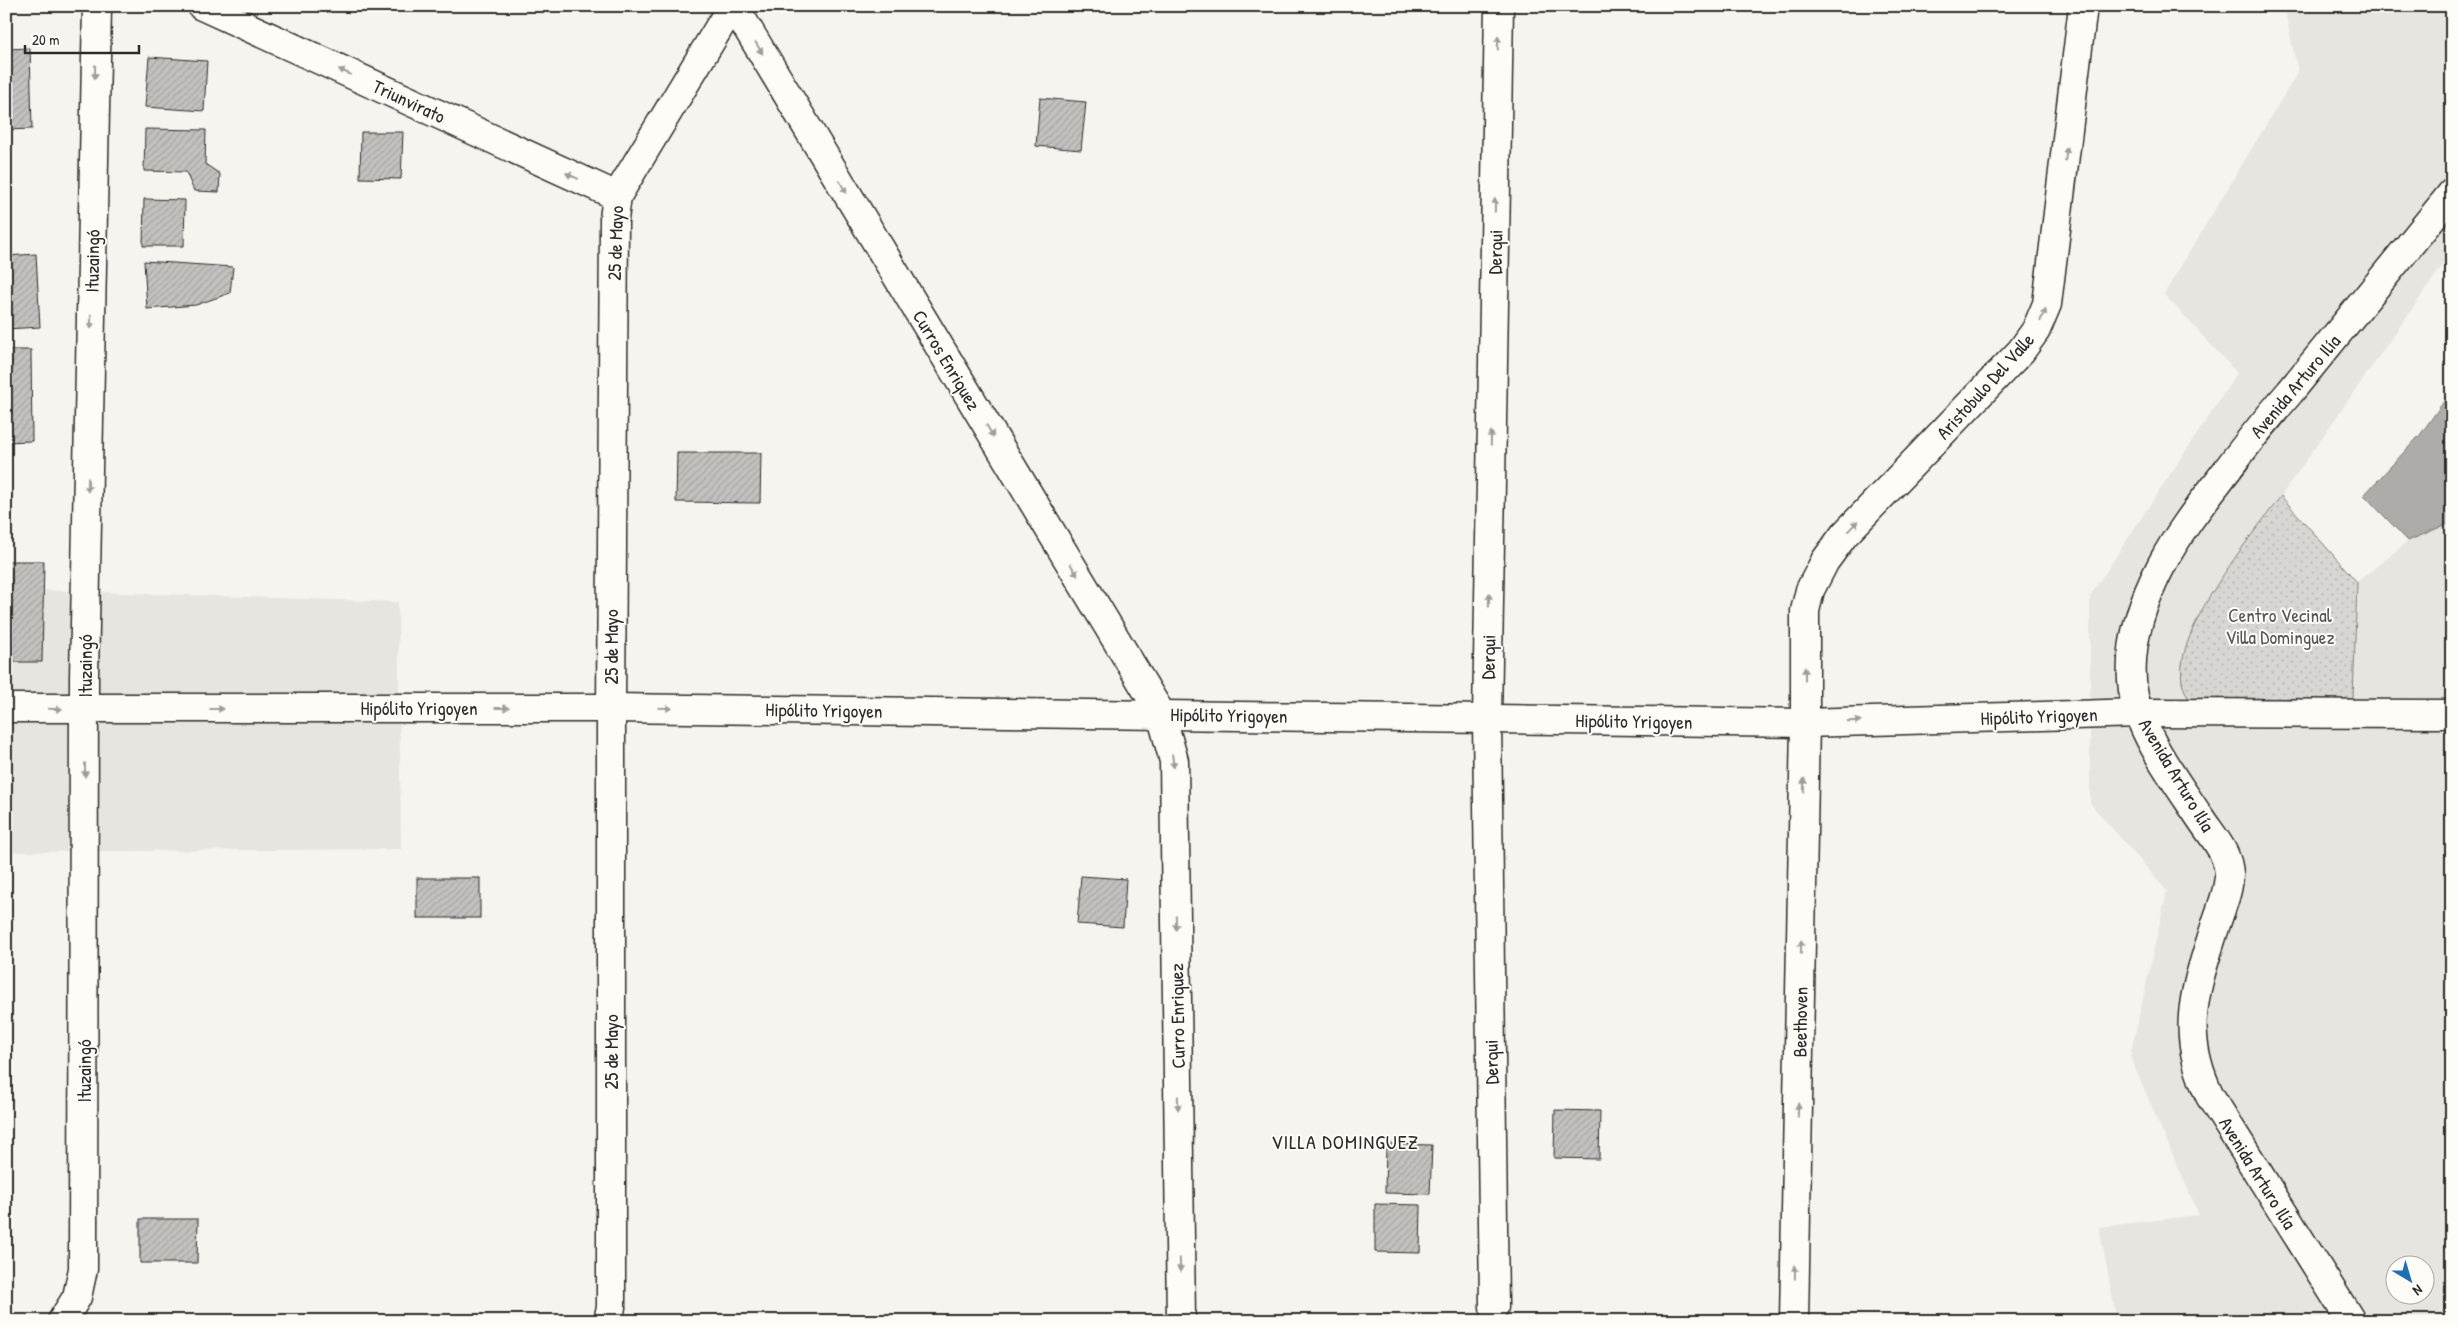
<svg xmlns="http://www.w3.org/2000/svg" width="2458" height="1327" font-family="'Patrick Hand',sans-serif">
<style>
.built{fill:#e6e5e0;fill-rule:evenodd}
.park{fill:url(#park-dots);stroke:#81807e}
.water{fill:#adaca9;stroke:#797877}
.building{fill:url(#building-hatch);stroke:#2b2b2b}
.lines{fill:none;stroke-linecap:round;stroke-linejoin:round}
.minor-casing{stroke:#2b2b2b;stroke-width:31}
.major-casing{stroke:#2b2b2b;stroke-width:31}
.minor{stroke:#fdfcf7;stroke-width:28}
.major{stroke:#fdfcf7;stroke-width:28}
.oneway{fill:#9e9e9b}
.labels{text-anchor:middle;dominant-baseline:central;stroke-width:4;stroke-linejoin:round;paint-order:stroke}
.street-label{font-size:19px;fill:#2b2b2b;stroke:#fdfcf7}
.park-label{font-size:19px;fill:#565655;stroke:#fdfcf7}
.neighbourhood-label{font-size:20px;letter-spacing:1px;fill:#2b2b2b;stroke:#fdfcf7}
</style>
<defs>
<pattern id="park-dots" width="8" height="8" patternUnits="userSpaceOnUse" patternTransform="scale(1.25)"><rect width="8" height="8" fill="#d7d6d2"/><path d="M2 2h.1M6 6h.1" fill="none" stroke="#b9b8b4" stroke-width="1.8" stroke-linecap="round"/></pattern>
<pattern id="building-hatch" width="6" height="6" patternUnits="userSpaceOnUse" patternTransform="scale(1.25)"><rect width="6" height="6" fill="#c2c1be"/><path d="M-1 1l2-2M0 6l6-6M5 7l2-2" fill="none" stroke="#a7a6a3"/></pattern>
</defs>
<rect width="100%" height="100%" fill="#f5f4ef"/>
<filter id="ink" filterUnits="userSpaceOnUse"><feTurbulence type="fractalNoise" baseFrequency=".02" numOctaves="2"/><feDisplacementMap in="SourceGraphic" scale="10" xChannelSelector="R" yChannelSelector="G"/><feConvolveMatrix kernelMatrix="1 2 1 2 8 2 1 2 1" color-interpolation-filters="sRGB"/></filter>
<g filter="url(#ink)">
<!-- built -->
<g class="built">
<path d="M2284 6H2452V252L2281 496 2220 578 2353 699 2357 582 2408 541 2452 522V1321H2117L2099 1227 2199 1215 2130 1057 2167 891 2090 803V596L2237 373 2164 294 2298 72ZM2396 1264H2426V1294H2396Z"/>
<polygon points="6,589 398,602 401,849 6,852"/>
</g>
<!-- park -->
<path class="park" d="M2281 496 2357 582 2353 699 2233 708 2191 704C2188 697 2183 689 2182 682 2174 629 2250 538 2281 496Z"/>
<!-- water -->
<polygon class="water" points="2452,390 2452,522 2408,541 2364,495 2420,435"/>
<!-- building -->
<g class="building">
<polygon points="30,48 32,129 6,130 6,49"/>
<polygon points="149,57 207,61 204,111 145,107"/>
<polygon points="1040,98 1086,102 1081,150 1036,146"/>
<polygon points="145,129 206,130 205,164 220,174 219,192 194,191 186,172 144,171"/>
<polygon points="361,132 403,132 401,179 360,178"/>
<polygon points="144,199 185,200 184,246 143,246"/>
<polygon points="36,254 40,327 6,329 6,256"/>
<polygon points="144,261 233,267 230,293 196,305 147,309"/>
<polygon points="6,350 31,350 32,441 6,442"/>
<polygon points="677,453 761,453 760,503 676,502"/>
<polygon points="6,561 44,561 42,662 6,662"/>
<polygon points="1081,876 1126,879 1123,927 1077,924"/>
<rect x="417" y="878" width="63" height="40"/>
<polygon points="1555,1110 1600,1111 1599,1159 1554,1158"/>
<polygon points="1386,1144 1432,1145 1430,1194 1385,1193"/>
<polygon points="1375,1204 1421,1205 1420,1253 1375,1252"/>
<polygon points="140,1219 198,1219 197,1263 140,1263"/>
</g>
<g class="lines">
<!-- minor casing -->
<g class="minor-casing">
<g id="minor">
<polyline points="202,6 617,196"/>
<polyline points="734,6 1161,714 1174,761 1181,1321"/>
<polyline points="6,708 611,708 1805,723"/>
<polyline points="2139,713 2452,714"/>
<polyline points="1494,1307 1487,719 1499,6"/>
<polyline points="62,1321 77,1297 83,1269 84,677 97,6"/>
<polyline points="608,1321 611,1307 611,708 614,219 617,196 732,6"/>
<polyline points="1794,1321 1805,723 1805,611 1810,590 1825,561 1844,535 2021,351 2036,330 2047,304 2083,6"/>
</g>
</g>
<!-- major casing -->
<g class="major-casing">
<g id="major">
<polyline points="1805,723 2139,713"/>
<path d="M2351 1321 2210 1096C2178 1031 2196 988 2216 924 2221 908 2229 891 2229 874 2228 852 2212 836 2201 819 2177 783 2139 733 2133 690 2127 647 2142 602 2162 564 2177 535 2198 508 2218 482 2241 451 2265 421 2290 392 2344 326 2398 260 2452 193"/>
</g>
</g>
<!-- minor -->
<use href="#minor" class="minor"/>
<!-- major -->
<use href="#major" class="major"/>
</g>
<!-- one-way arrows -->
<defs><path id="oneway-solid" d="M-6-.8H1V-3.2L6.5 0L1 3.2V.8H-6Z" transform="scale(1.25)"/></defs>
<g class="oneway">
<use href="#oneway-solid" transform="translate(1498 43) rotate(-89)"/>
<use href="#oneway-solid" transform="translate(759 48) rotate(59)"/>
<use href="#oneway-solid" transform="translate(95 72) rotate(91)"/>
<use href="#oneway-solid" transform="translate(345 72) rotate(-155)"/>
<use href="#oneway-solid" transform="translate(2066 154) rotate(-83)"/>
<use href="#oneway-solid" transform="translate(572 176) rotate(-155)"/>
<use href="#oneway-solid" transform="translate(843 187) rotate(59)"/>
<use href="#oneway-solid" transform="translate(1495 205) rotate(-89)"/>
<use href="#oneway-solid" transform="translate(2043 315) rotate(-67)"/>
<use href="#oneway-solid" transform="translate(91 322) rotate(91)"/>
<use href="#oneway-solid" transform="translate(990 431) rotate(59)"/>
<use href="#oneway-solid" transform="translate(1491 438) rotate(-89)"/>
<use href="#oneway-solid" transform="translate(88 485) rotate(91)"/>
<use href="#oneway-solid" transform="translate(1853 526) rotate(-46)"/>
<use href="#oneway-solid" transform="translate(1074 570) rotate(59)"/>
<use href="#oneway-solid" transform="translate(1489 600) rotate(-89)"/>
<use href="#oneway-solid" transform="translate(1805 674) rotate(-90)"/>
<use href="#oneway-solid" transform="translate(502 708)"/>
<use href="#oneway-solid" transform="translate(665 708) rotate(1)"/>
<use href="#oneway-solid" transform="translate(55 709) rotate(1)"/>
<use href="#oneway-solid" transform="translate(217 709)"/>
<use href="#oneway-solid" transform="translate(1854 721) rotate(-2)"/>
<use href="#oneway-solid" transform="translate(1173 761) rotate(83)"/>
<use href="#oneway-solid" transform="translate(85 770) rotate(90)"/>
<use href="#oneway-solid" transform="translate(1804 785) rotate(-89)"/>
<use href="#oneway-solid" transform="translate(1176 923) rotate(89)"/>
<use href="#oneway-solid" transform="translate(1801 947) rotate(-89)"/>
<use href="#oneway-solid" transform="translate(1178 1103) rotate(89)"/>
<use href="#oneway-solid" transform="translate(1798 1110) rotate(-89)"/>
<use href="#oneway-solid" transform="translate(1180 1265) rotate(89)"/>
<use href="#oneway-solid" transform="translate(1795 1272) rotate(-89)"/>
</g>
</g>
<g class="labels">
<!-- street labels -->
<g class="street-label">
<text transform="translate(409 101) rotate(25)">Triunvirato</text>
<text transform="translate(615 243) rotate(-88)">25 de Mayo</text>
<text transform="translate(1495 252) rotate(-89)">Derqui</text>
<text transform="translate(92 261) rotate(-89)">Ituzaingó</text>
<text transform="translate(947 360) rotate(59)">Curros Enriquez</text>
<text transform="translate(1985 386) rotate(-48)">Aristobulo Del Valle</text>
<text transform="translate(2295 386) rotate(-50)">Avenida Arturo Ilía</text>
<text transform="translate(611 647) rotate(-90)">25 de Mayo</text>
<text transform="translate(1488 657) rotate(-89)">Derqui</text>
<text transform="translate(85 666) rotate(-90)">Ituzaingó</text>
<text x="419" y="708">Hipólito Yrigoyen</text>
<text transform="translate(824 710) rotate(1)">Hipólito Yrigoyen</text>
<text transform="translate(1229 715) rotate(1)">Hipólito Yrigoyen</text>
<text transform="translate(2039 716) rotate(-2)">Hipólito Yrigoyen</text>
<text transform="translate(1634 721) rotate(1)">Hipólito Yrigoyen</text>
<text transform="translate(2177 775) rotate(59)">Avenida Arturo Ilía</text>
<text transform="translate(1177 1016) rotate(-91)">Curro Enriquez</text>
<text transform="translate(1800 1022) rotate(-89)">Beethoven</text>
<text transform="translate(611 1052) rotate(-90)">25 de Mayo</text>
<text transform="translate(1491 1062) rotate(-91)">Derqui</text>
<text transform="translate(84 1071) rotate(-90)">Ituzaingó</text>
<text transform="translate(2258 1173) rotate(58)">Avenida Arturo Ilía</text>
</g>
<!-- park labels -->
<g class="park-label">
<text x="2280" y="615">Centro Vecinal<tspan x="2280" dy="22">Villa Dominguez</tspan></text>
</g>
<!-- neighbourhood labels -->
<g class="neighbourhood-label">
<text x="1345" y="1141">VILLA DOMINGUEZ</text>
</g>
</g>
<!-- margin -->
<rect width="2458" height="1327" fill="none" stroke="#fdfcf7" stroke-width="25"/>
<rect x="12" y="12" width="2433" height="1302" fill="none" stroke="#2b2b2b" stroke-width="2" filter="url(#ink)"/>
<!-- north arrow -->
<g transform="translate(2410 1280) rotate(142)"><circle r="24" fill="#fdfcf7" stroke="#a9a8a5"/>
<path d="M0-4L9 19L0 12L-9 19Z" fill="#1f6fb2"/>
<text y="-8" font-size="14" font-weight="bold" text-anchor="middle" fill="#2b2b2b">N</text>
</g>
<!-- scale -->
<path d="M25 45v8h114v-8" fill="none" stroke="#2b2b2b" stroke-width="2.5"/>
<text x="32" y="45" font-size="15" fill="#2b2b2b" stroke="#fdfcf7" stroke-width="4" paint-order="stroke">20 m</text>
</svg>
